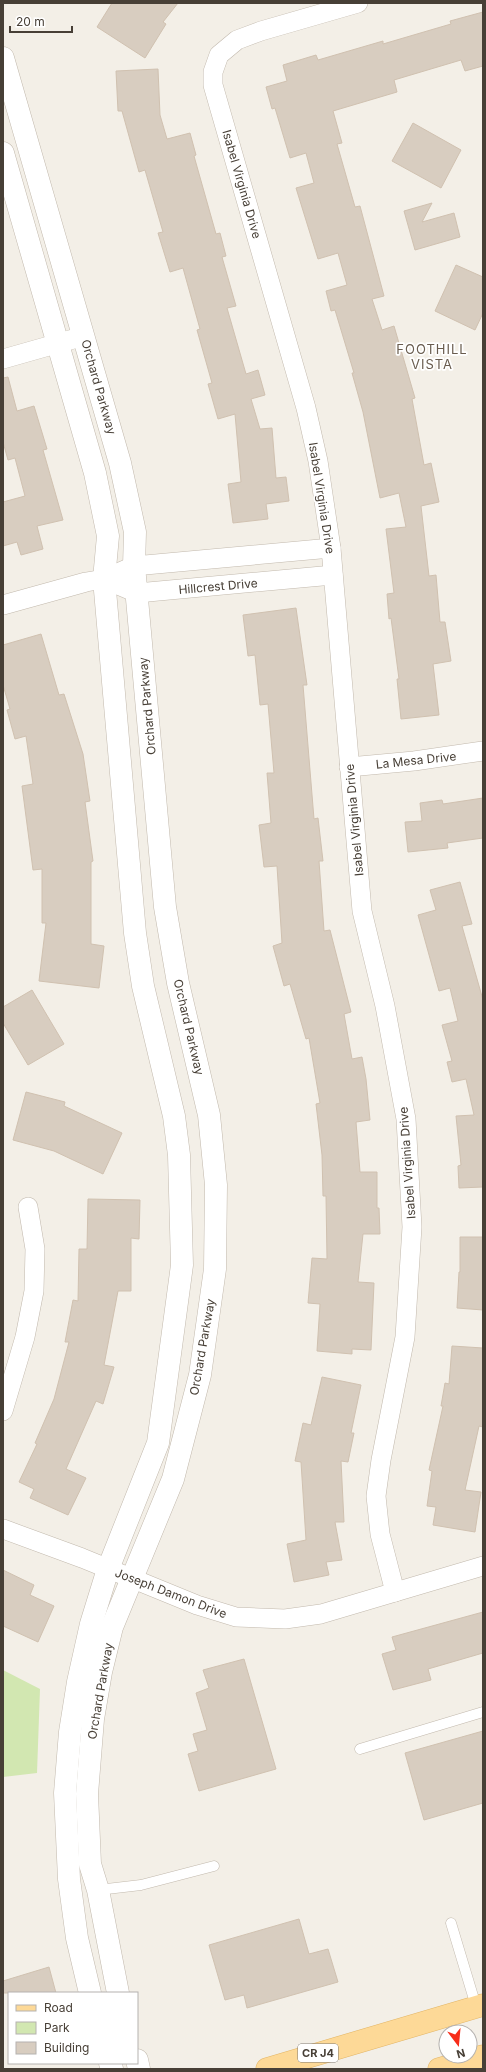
<svg xmlns="http://www.w3.org/2000/svg" width="486" height="2072" font-family="Inter,sans-serif">
<style>
.green{fill:#d2e7b1}
.building{fill:#d8cdc0;stroke:#d0c1b0}
.lines{fill:none;stroke-linecap:round;stroke-linejoin:round}
.service-casing{stroke:#c2b9ad;stroke-width:11}
.minor-casing{stroke:#c2b9ad;stroke-width:20}
.tertiary-casing{stroke:#c2b9ad;stroke-width:23}
.primary-casing{stroke:#e2b566;stroke-width:23}
.service{stroke:#fff;stroke-width:10}
.minor{stroke:#fff;stroke-width:19}
.tertiary{stroke:#fff;stroke-width:22}
.primary{stroke:#fdd997;stroke-width:22}
.labels{text-anchor:middle;dominant-baseline:central;stroke-width:3.5;stroke-linejoin:round;paint-order:stroke}
.shield{fill:#fff;stroke:#7e7972;stroke-width:1}
.shield-label{font-size:11px;font-weight:bold;fill:#473f36}
.street-label{font-size:12px;fill:#473f36;stroke:#fff}
.neighbourhood-label{font-size:13px;letter-spacing:1px;fill:#695c4e;stroke:#fff}
</style>
<rect width="100%" height="100%" fill="#f3efe7"/>
<!-- green -->
<polygon class="green" points="3,1670 40,1689 37,1773 3,1777"/>
<!-- building -->
<g class="building">
<polygon points="112,3 178,3 163,22 166,24 145,58 97,27"/>
<polygon points="483,12 483,66 465,71 461,60 394,80 397,92 333,111 342,143 337,144 355,207 360,206 384,296 372,299 382,330 394,326 415,398 412,399 424,465 431,463 439,502 421,506 429,576 436,575 440,622 445,622 451,661 433,664 439,715 401,719 397,679 399,679 391,618 389,619 387,594 394,593 386,529 406,527 399,493 380,498 363,412 352,373 354,373 335,310 331,311 326,291 347,285 338,253 318,259 296,188 314,183 306,153 290,158 275,108 272,109 266,87 287,81 283,65 316,55 318,60 383,41 383,44 451,24 450,21"/>
<polygon points="158,69 160,115 167,139 190,133 196,155 194,156 216,234 220,233 226,256 222,257 236,306 227,308 246,374 258,370 265,395 251,399 260,429 272,428 276,478 286,477 289,501 266,504 268,519 233,523 228,484 241,482 235,414 218,419 208,384 212,383 197,330 200,329 183,268 170,272 158,233 163,232 145,170 139,172 122,111 118,111 116,71"/>
<polygon points="413,123 461,150 441,188 392,161"/>
<polygon points="432,203 422,222 454,213 460,237 415,250 404,211"/>
<polygon points="456,265 483,277 483,313 475,330 435,311"/>
<polygon points="8,377 17,411 34,406 47,449 43,450 63,520 37,526 43,549 21,555 17,542 3,546 3,502 25,496 15,458 8,460 3,442 3,378"/>
<polygon points="296,608 307,685 303,685 314,819 318,818 323,861 319,861 324,931 330,930 351,1012 344,1014 352,1059 362,1057 366,1079 370,1120 356,1122 360,1172 377,1172 377,1208 379,1208 380,1234 363,1234 358,1282 374,1283 371,1350 352,1349 352,1354 317,1351 320,1304 308,1303 312,1258 327,1259 326,1196 323,1196 322,1155 316,1104 320,1103 309,1038 306,1039 290,984 284,986 273,946 282,943 277,866 264,867 259,825 271,823 267,773 274,773 268,704 260,705 255,655 248,656 243,615"/>
<polygon points="41,634 59,695 64,694 83,754 90,801 85,802 93,861 91,862 91,944 104,946 99,988 39,981 46,923 42,923 42,869 33,870 22,786 33,784 26,736 15,739 7,710 10,709 3,685 3,645"/>
<polygon points="483,798 483,838 447,843 448,848 408,852 405,822 422,821 420,803 442,800 443,804"/>
<polygon points="460,882 472,924 462,926 483,1000 483,1187 459,1188 458,1166 461,1165 456,1116 474,1115 466,1079 452,1082 447,1062 452,1061 442,1025 458,1021 450,988 439,991 418,915 436,910 430,890"/>
<polygon points="32,990 64,1044 28,1065 3,1023 3,1007"/>
<polygon points="26,1092 65,1102 64,1106 122,1133 103,1174 54,1151 13,1140"/>
<polygon points="88,1199 140,1200 139,1239 131,1238 131,1291 118,1291 104,1365 114,1367 103,1404 96,1401 66,1469 86,1478 68,1515 30,1498 34,1489 19,1482 37,1444 35,1443 54,1399 69,1342 65,1342 73,1300 78,1301 79,1249 87,1249"/>
<polygon points="460,1237 483,1237 483,1310 457,1308 459,1272 460,1272"/>
<polygon points="452,1346 483,1348 483,1427 479,1426 465,1490 481,1492 475,1532 433,1525 436,1507 427,1506 432,1471 429,1470 443,1406 441,1406 445,1383 449,1384"/>
<polygon points="322,1377 361,1385 351,1433 354,1433 348,1462 341,1461 344,1522 335,1522 342,1560 326,1562 329,1575 294,1582 287,1544 306,1540 301,1462 295,1461 303,1423 311,1425"/>
<polygon points="3,1570 34,1585 30,1595 54,1606 38,1642 3,1626"/>
<polygon points="483,1612 483,1653 428,1669 431,1680 393,1690 382,1654 396,1650 392,1637"/>
<polygon points="244,1659 276,1769 199,1791 188,1754 198,1751 193,1734 207,1730 196,1693 209,1688 203,1670"/>
<polygon points="483,1731 483,1803 424,1820 405,1753"/>
<polygon points="299,1919 309,1954 328,1949 338,1982 247,2008 244,1995 225,2000 209,1945"/>
<polygon points="49,1967 56,1993 3,1993 3,1981"/>
</g>
<g class="lines">
<!-- service casing -->
<g class="service-casing">
<g id="service">
<polyline points="360,1749 483,1712"/>
<polyline points="98,1890 141,1885 214,1866"/>
<polyline points="451,1923 476,2006"/>
</g>
</g>
<!-- minor casing -->
<g class="minor-casing">
<g id="minor">
<polyline points="358,3 261,31 237,40 219,55 213,72 213,85 306,408 318,461 331,548 362,911 385,1006 406,1119 412,1227 405,1337 381,1460 376,1496 380,1534 395,1592"/>
<polyline points="3,359 84,336"/>
<polyline points="104,579 137,593 333,575"/>
<polyline points="3,605 86,582 104,579 134,566 331,548"/>
<polyline points="349,767 414,761 483,751"/>
<polyline points="3,1411 25,1337 34,1291 35,1249 28,1207"/>
<polyline points="3,1529 82,1558 197,1605 236,1617 285,1619 321,1614 483,1566"/>
</g>
</g>
<!-- tertiary casing -->
<g class="tertiary-casing">
<g id="tertiary">
<polyline points="3,58 120,463 135,532 134,566 165,907 178,983 209,1115 216,1185 215,1269 200,1375 173,1479 112,1627 101,1672 93,1719 87,1794 90,1864 98,1890 118,1993"/>
<polyline points="3,153 95,473 108,536 104,579 135,933 143,986 174,1116 179,1155 182,1265 158,1443 108,1569 91,1624 78,1682 70,1732 65,1793 69,1879 77,1938 90,1993"/>
<polyline points="137,2060 139,2069"/>
<polyline points="110,2063 112,2069"/>
</g>
</g>
<!-- primary casing -->
<g class="primary-casing">
<g id="primary">
<polyline points="267,2069 483,2005"/>
<polyline points="439,2069 483,2056"/>
</g>
</g>
<!-- service -->
<use href="#service" class="service"/>
<!-- minor -->
<use href="#minor" class="minor"/>
<!-- tertiary -->
<use href="#tertiary" class="tertiary"/>
<!-- primary -->
<use href="#primary" class="primary"/>
</g>
<g class="labels">
<!-- shield labels -->
<rect class="shield" x="298" y="2044" width="40" height="18" rx="3"/>
<g class="shield-label">
<text x="318" y="2053">CR J4</text>
</g>
<!-- street labels -->
<g class="street-label">
<text transform="translate(242 184) rotate(74)">Isabel Virginia Drive</text>
<text transform="translate(99 387) rotate(74)">Orchard Parkway</text>
<text transform="translate(322 498) rotate(81)">Isabel Virginia Drive</text>
<text transform="translate(218 586) rotate(-5)">Hillcrest Drive</text>
<text transform="translate(147 706) rotate(-95)">Orchard Parkway</text>
<text transform="translate(416 760) rotate(-6)">La Mesa Drive</text>
<text transform="translate(354 820) rotate(-95)">Isabel Virginia Drive</text>
<text transform="translate(189 1027) rotate(77)">Orchard Parkway</text>
<text transform="translate(407 1163) rotate(-94)">Isabel Virginia Drive</text>
<text transform="translate(202 1347) rotate(-80)">Orchard Parkway</text>
<text transform="translate(171 1593) rotate(21)">Joseph Damon Drive</text>
<text transform="translate(100 1691) rotate(-80)">Orchard Parkway</text>
</g>
<!-- neighbourhood labels -->
<g class="neighbourhood-label">
<text x="432" y="349">FOOTHILL<tspan x="432" dy="15">VISTA</tspan></text>
</g>
</g>
<!-- border -->
<rect width="486" height="2072" fill="none" stroke="#473f36" stroke-width="8"/>
<!-- legend -->
<rect x="8" y="1992" width="130" height="72" fill="#ffffff" stroke="#b5b2af"/>
<rect x="16" y="2005" width="20" height="6" fill="#fdd997" stroke="#b5b2af"/>
<text x="44" y="2012" font-size="12" fill="#473f36">Road</text>
<rect x="16" y="2022" width="20" height="12" fill="#d2e7b1" stroke="#b5b2af"/>
<text x="44" y="2032" font-size="12" fill="#473f36">Park</text>
<rect x="16" y="2042" width="20" height="12" fill="#d8cdc0" stroke="#b5b2af"/>
<text x="44" y="2052" font-size="12" fill="#473f36">Building</text>
<!-- north arrow -->
<g transform="translate(458 2044) rotate(164)"><circle r="19" fill="#ffffff" stroke="#b5b2af"/>
<path d="M0-3L7 15L0 10L-7 15Z" fill="#f72d1a"/>
<text y="-6" font-size="11" font-weight="bold" text-anchor="middle" fill="#473f36">N</text>
</g>
<!-- scale -->
<path d="M10 26v6h62v-6" fill="none" stroke="#473f36" stroke-width="2"/>
<text x="16" y="26" font-size="12" fill="#473f36" stroke="#ffffff" stroke-width="3" paint-order="stroke">20 m</text>
</svg>
